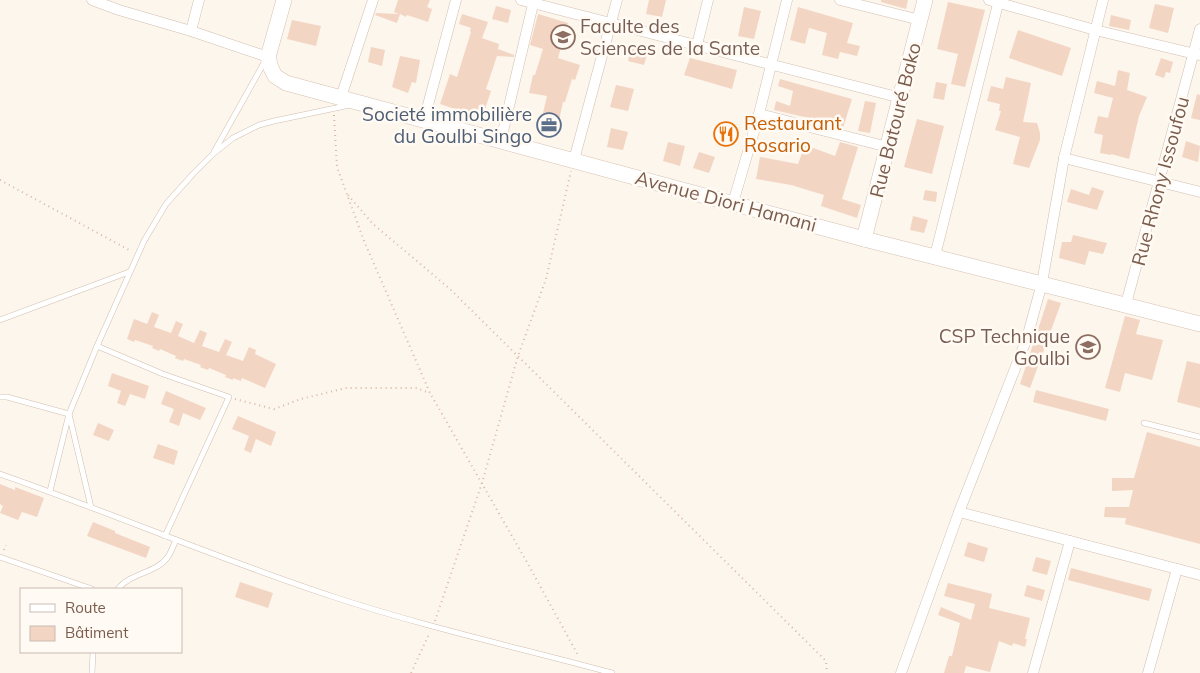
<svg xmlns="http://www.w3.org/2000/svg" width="1200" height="673" font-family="Mulish,sans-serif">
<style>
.building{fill:#f3d5c3}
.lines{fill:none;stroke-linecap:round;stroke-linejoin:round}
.lane-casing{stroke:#d1beb0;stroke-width:6}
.street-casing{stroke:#d1beb0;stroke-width:11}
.secondary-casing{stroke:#d6c0b0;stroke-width:16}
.path{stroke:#d9b8a5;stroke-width:2;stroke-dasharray:1 4;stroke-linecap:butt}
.lane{stroke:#fff;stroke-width:5}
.street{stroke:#fff;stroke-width:10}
.secondary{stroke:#fff;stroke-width:15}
.labels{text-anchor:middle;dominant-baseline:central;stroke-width:5;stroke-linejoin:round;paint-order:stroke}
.education-label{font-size:19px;fill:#785e54;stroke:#fffaf3;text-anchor:start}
.service-label{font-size:19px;fill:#4e5e75;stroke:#fffaf3;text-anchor:end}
.street-label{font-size:19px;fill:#7a5c4d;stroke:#fffaf3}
.food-label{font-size:19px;fill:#c56008;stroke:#fffaf3;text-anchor:start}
</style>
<rect width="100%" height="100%" fill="#fdf6ec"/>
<!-- building -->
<g class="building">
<polygon points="398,0 430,0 427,7 432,9 428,22 407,15 406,17 400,14 397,23 375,15 376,13 399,14 394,12"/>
<polygon points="649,0 666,0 662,17 646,14"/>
<polygon points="881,0 908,0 906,9 881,2"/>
<polygon points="948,2 985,10 965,87 951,84 958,54 937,49"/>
<polygon points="1155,4 1174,8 1168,33 1149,28"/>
<polygon points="496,6 511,10 508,23 492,19"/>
<polygon points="744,7 761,11 754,39 738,36"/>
<polygon points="798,7 853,23 847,43 860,46 857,56 840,52 838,59 822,55 827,33 809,28 805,44 790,40"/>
<polygon points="462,14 488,22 482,38 499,44 498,49 514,55 514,57 497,56 486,89 491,91 482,118 440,104 450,74 457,77 471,32 470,31 471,28 459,24"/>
<polygon points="538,14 568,23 558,58 580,65 575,80 572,79 565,102 563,102 556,134 539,130 547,96 529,93 533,75 535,75 543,49 530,45"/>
<polygon points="1111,15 1131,20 1129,30 1109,26"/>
<polygon points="292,20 321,26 316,46 287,39"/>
<polygon points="1018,30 1071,48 1062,76 1009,58"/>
<polygon points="632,43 649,47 644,65 628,61"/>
<polygon points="371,47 385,50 382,66 368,62"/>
<polygon points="400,56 420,60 416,83 412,82 408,93 392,87"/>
<polygon points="690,58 737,70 732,89 684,75"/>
<polygon points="1161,58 1173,62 1170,73 1166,72 1164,78 1155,75"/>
<polygon points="1118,70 1130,73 1127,90 1147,97 1139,116 1129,159 1111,154 1111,155 1100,153 1103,135 1094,133 1098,116 1108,118 1113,98 1094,93 1097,81 1115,86"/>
<polygon points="1006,77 1031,83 1023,122 1037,123 1040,133 1040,140 1029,168 1013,164 1020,137 995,130 1001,111 999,111 1000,104 987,101 991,86 1003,89"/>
<polygon points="780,79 852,99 843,128 822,121 774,110 776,101 790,106 793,91 778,86"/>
<polygon points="936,82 947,84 944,100 933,98"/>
<polygon points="616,85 634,89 628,111 610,107"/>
<polygon points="1197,94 1200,95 1200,120 1191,118"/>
<polygon points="865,101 876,103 870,133 858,131"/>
<polygon points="917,119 944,126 932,174 904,167"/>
<polygon points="611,128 628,132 623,150 607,147"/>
<polygon points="1186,141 1200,146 1198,162 1182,157"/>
<polygon points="668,142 685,146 680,166 663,161"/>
<polygon points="840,142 858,147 842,199 861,205 857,218 821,206 824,195 791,185 756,179 760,157 798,164 805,145 835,156"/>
<polygon points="699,152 715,157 709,173 693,168"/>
<polygon points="1092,187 1104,191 1097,210 1067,202 1071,189 1089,195"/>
<polygon points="925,190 937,192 936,202 923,200"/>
<polygon points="913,216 928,220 924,233 910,230"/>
<polygon points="1073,235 1107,243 1103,254 1089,251 1085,265 1059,258 1062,242 1071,242"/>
<polygon points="1048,299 1061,303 1030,388 1020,384"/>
<polygon points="152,312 159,315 154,327 171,333 176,321 183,324 178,336 194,343 200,330 207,333 202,346 219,352 225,339 232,342 226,355 243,361 249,347 256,350 255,354 276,364 265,388 242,378 241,381 233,378 233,380 225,377 226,375 209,368 208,370 200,367 201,365 184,359 183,361 175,358 176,356 160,349 159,351 152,348 153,346 135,340 134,342 127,339 134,319 147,324"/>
<polygon points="1125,316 1140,320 1136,334 1163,340 1152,380 1125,373 1120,392 1105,388"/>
<polygon points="1187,361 1200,364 1200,408 1177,402"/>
<polygon points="112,373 149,386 145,399 130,394 125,406 117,403 121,391 108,386"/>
<polygon points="1036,390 1109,409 1106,421 1033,402"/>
<polygon points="166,391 206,408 200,420 183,413 179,426 169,422 174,409 161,404"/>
<polygon points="238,416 276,432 271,446 256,439 251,453 244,450 249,436 232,429"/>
<polygon points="98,423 114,430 109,441 93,435"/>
<polygon points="1147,432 1200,447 1200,544 1125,524 1126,518 1104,517 1105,507 1129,507 1133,490 1112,491 1112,478 1134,478"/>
<polygon points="158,444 178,451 174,465 153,458"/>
<polygon points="0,484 15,490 15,487 44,498 37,517 22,512 18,520 0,513 3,506 0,504"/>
<polygon points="93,522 115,531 115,533 150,547 146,558 87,536"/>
<polygon points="968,542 988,548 984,562 964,556"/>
<polygon points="1036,557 1051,561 1047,575 1032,571"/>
<polygon points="1071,568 1152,589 1149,601 1068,580"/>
<polygon points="240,582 273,593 268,608 235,597"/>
<polygon points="948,583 992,594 989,608 1030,618 1025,639 1027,639 1025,647 1013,643 1012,646 999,641 990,672 966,666 964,673 944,673 949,656 952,656 960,623 938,615 941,607 971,620 975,604 944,596"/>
<polygon points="1027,585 1045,590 1042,601 1024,596"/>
</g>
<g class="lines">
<!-- lane casing -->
<g class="lane-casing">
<g id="lane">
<polyline points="214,152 265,61"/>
<polyline points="0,320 129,272"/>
<polyline points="97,346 163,374 229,397 165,536"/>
<polyline points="0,397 7,397 69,414 91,507"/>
<polyline points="1144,423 1200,437"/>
<path d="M0 474C112 513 221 560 334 597 425 627 520 648 612 673"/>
<polyline points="50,491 69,414 97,346 144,241 166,204 193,174 213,154 233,138 259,125 274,121 350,105"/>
<polyline points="0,557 92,589"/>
<path d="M118 589C130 573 156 573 167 558 171 553 173 546 176 540"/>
<polyline points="92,673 93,652"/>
</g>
</g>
<!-- street casing -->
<g class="street-casing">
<g id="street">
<polyline points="92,0 119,10 191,31 268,57"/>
<polyline points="521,0 901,98"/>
<polyline points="840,0 920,20"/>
<polyline points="989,0 1095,30 1199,55"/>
<polyline points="191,31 199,0"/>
<polyline points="697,45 708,0"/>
<polyline points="341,97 373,0"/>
<polyline points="759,114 888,147"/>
<polyline points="424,120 456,0"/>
<polyline points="501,140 534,0"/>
<polyline points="1064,158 1200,192"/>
<polyline points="574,160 617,0"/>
<polyline points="733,203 759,114 787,0"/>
<polyline points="935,256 999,0"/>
<polyline points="1126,304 1200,29"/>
<polyline points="959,512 1200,575"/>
<polyline points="901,673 959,512 1027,338 1042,283 1064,158 1103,0"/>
<polyline points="1033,673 1070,541"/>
<polyline points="1148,673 1177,569"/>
</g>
</g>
<!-- secondary casing -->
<g class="secondary-casing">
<g id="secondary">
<polyline points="284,0 268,57 271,68 275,76 286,83 864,239 1200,324"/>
<polyline points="864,239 925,0"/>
</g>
</g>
<!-- path -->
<g class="path">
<polyline points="334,115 337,167 364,241 430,393 528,564 579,657"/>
<polyline points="0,180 131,251"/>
<polyline points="348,195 373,224 450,289 826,661 827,673"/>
<polyline points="235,399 274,409 301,399 346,388 416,388 430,393"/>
<polyline points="4,550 6,545"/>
<polyline points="435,621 482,483 518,356 546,279 571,171"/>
<polyline points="411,673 430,632"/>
</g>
<!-- lane -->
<use href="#lane" class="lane"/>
<!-- street -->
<use href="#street" class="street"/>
<!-- secondary -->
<use href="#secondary" class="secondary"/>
</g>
<!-- icons -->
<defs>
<g id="university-ring" transform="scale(1.25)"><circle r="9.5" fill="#fffaf3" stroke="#8d6e63" stroke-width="1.5"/><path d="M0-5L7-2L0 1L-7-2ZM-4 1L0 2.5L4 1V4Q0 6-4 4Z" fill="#8d6e63"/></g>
<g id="office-ring" transform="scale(1.25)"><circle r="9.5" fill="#fffaf3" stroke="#5c6f8a" stroke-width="1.5"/><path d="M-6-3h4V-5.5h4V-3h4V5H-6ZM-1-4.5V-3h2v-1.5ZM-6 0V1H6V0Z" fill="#5c6f8a"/></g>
<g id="restaurant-ring" transform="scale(1.25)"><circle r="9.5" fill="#fffaf3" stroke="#e8710a" stroke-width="1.5"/><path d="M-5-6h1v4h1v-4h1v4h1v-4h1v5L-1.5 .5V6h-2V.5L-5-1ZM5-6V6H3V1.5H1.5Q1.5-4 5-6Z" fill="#e8710a"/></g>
<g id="school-ring" transform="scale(1.25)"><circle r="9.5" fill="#fffaf3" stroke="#8d6e63" stroke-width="1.5"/><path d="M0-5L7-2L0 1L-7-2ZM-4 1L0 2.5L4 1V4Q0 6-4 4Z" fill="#8d6e63"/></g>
</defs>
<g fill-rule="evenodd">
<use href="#university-ring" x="563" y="37"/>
<use href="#office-ring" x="549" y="125"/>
<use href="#restaurant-ring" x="726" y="134"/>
<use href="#school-ring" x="1088" y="347"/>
</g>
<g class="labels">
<!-- education labels -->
<g class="education-label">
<text x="580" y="26">Faculte des<tspan x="580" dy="22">Sciences de la Sante</tspan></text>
<text x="1070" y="336" text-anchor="end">CSP Technique<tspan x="1070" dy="22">Goulbi</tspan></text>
</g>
<!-- service labels -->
<g class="service-label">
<text x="532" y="114">Societé immobilière<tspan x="532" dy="22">du Goulbi Singo</tspan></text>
</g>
<!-- street labels -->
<g class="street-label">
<text transform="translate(895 120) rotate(-76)">Rue Batouré Bako</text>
<text transform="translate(1160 181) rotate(-75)">Rue Rhony Issoufou</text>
<text transform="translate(726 201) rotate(15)">Avenue Diori Hamani</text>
</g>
<!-- food labels -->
<g class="food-label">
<text x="744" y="123">Restaurant<tspan x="744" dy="22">Rosario</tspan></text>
</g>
</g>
<!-- legend -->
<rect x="20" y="588" width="162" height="65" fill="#fffaf3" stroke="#cabbb1"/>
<rect x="30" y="604" width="25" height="8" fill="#ffffff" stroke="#cabbb1"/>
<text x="65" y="613" font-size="15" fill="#7a5c4d">Route</text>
<rect x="30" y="626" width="25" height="15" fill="#f3d5c3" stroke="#cabbb1"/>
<text x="65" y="638" font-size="15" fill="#7a5c4d">Bâtiment</text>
</svg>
